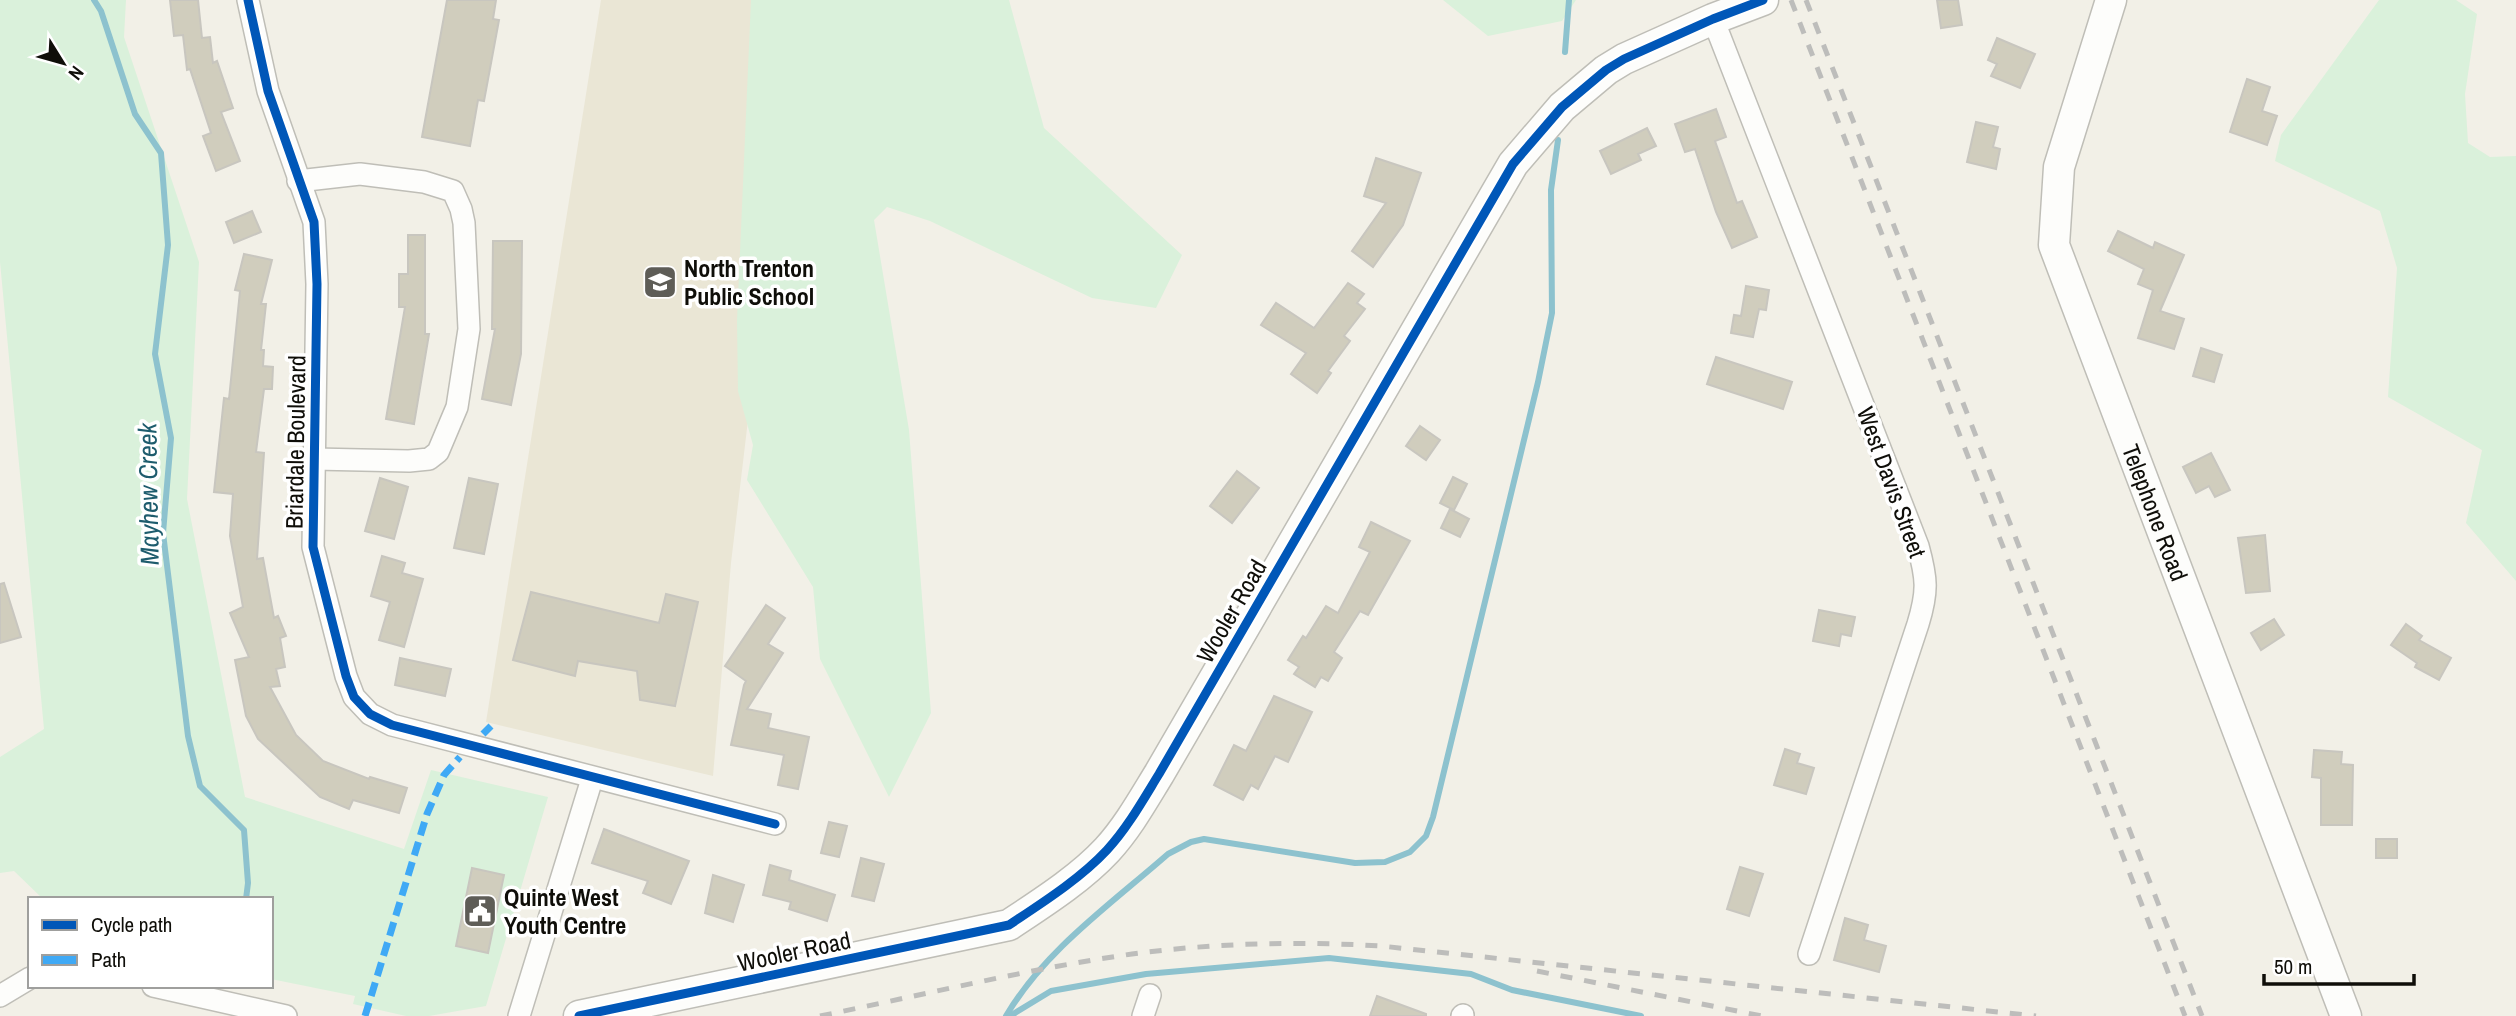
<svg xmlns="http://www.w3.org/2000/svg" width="2516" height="1016" font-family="'Archivo Narrow',sans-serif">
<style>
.built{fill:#eae6d5}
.green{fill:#daf1db}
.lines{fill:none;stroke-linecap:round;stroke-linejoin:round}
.stream{stroke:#8dc2ce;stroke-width:6}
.building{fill:#d0cdbd;stroke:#c8c6bf;stroke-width:2}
.street-casing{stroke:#bfbeb7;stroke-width:24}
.secondary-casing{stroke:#bfbeb7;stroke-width:33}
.street{stroke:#fdfdfb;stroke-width:21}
.secondary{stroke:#fdfdfb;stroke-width:30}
.rail{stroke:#bdbdbb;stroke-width:5;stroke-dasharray:12 12;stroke-linecap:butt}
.quiet{stroke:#3fa9f5;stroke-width:7;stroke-dasharray:14 7;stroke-linecap:butt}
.cycleway-casing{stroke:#fff;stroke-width:13}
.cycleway{stroke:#0057b8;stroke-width:9}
.labels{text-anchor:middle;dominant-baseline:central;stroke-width:7;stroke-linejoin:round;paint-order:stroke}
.poi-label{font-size:24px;font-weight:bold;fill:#0f0e09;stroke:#fff;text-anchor:start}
.street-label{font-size:24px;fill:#0f0e09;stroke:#fff}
.water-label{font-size:26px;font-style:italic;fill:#1e5c6d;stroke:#fff}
</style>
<rect width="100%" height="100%" fill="#f2f0e7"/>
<!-- built -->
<polygon class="built" points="601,0 798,0 731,563 713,776 486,722"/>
<!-- green -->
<g class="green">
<polygon points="0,0 126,0 124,37 199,262 187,499 245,797 404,849 431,770 548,797 486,1006 429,1016 406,1016 353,1004 355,996 271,979 271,899 43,899 14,871 0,873 0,757 44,729 0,262"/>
<polygon points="751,0 1009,0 1044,128 1182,255 1156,308 1092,298 930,221 887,207 874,220 909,430 931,713 889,797 820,659 813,587 747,480 753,445 738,391 737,321"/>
<polygon points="1443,0 1576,0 1562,21 1488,36"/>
<polygon points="2379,0 2456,0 2477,14 2465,94 2468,143 2490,157 2516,156 2516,581 2466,523 2482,450 2388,397 2397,268 2380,211 2275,161 2281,135"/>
</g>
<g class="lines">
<!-- stream -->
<g class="stream">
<polyline points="94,0 101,11 135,114 161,153 168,245 155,354 171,438 163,533 188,736 200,786 244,830 248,883 246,899"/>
<polyline points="1565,52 1569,0"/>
<path d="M1006 1016C1045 950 1111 904 1168 854L1191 842 1204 839 1355 863 1385 862 1410 852 1426 836 1433 817 1538 382 1552 313 1551 190 1558 140"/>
<polyline points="1010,1016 1051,991 1146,974 1329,958 1471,974 1512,990 1641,1016"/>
</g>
</g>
<!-- building -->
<g class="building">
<polygon points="170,0 198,0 202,38 210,37 213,63 217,61 233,108 221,112 240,161 216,171 203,136 211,133 190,69 187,70 183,35 174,36"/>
<polygon points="447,0 496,0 493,19 499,20 484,101 478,100 470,146 422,137"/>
<polygon points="1937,0 1958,0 1962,25 1941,28"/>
<polygon points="1997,38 2035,54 2020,88 1991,76 1997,64 1988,60"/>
<polygon points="2247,79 2270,87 2262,111 2277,116 2267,145 2230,132"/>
<polygon points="1716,109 1726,137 1715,141 1737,203 1742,201 1757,237 1732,248 1716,212 1695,149 1685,152 1675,124"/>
<polygon points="1976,122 1998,127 1993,147 2000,149 1996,169 1967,162"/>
<polygon points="1647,128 1656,146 1638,154 1641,160 1611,174 1600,151"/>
<polygon points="1376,158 1421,173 1403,225 1373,267 1352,251 1386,203 1364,196"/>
<polygon points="252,211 261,232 234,243 226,222"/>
<polygon points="2118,231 2153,248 2155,242 2184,255 2160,311 2184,319 2174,349 2138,338 2153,290 2138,284 2144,269 2108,251"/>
<polygon points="408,235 425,235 425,334 429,334 414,424 386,419 405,307 399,307 399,274 408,274"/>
<polygon points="493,241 522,241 521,354 511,405 482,399 495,329 492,329"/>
<polygon points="244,254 272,260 261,304 266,304 261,350 264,350 263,366 273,367 272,389 264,389 256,452 264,453 257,559 263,558 274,618 278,616 286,636 280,638 285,667 276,669 280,686 270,687 296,735 323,761 369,779 370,777 407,788 399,813 353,800 349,809 320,797 258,739 246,716 235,660 249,657 230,613 243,607 230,536 233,494 214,492 224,398 229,399 240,291 235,290"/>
<polygon points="1348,283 1364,294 1357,303 1365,309 1344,336 1350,341 1328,371 1331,373 1317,393 1291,374 1306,353 1261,325 1276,303 1314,328"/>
<polygon points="1746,286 1769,290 1766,310 1759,309 1753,337 1731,333 1734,315 1741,316"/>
<polygon points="2201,348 2222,355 2214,382 2193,376"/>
<polygon points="1716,357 1792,382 1783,409 1707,384"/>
<polygon points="1420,426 1440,440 1426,460 1406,446"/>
<polygon points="2211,453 2230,490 2215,497 2209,486 2196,493 2183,467"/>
<polygon points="1237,471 1259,488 1232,523 1210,506"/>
<polygon points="1453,477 1467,484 1454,510 1440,503"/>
<polygon points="380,478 408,487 394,539 365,531"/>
<polygon points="469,478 498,484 484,554 454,548"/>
<polygon points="1450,509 1469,519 1460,537 1441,528"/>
<polygon points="1371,522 1410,541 1368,615 1360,611 1334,652 1342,658 1328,681 1321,677 1315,687 1294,674 1299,667 1288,660 1303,636 1306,638 1326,606 1338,613 1370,552 1359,547"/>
<polygon points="2265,535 2270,591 2246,593 2238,538"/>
<polygon points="382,556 405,563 402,573 423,579 404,647 379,640 390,602 371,596"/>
<polygon points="4,583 21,637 0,643 0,584"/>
<polygon points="531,592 659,623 666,594 698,602 675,706 640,700 637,671 578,661 575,676 513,660"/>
<polygon points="766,605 785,618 768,644 783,653 747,709 771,714 768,728 809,737 798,789 778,785 784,755 731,745 744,685 746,681 725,666"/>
<polygon points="1819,610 1855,617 1851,636 1841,634 1839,646 1813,641"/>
<polygon points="2274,619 2284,635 2261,650 2251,633"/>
<polygon points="2406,624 2422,636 2419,640 2451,658 2439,680 2415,667 2417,663 2391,645"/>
<polygon points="400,658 451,669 445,696 395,685"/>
<polygon points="1274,696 1312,712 1288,762 1275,756 1258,789 1251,785 1243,800 1214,785 1234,745 1246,751"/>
<polygon points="1785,749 1800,754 1797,763 1814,768 1806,794 1774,785"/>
<polygon points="2314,750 2342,752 2341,764 2353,765 2352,825 2321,825 2321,778 2312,777"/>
<polygon points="829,822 847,826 839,857 821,853"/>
<polygon points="604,829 689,861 671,904 643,893 648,881 592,863"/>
<rect x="2376" y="839" width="21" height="19"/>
<polygon points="861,858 884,864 874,901 852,896"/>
<polygon points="770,865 791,871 789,880 835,895 827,921 789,909 791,902 763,895"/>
<polygon points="1740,867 1763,874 1749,916 1727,909"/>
<polygon points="472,868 504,875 488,953 456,946"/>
<polygon points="713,875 744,885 733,922 705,913"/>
<polygon points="1845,918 1868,925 1864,940 1886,946 1879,972 1834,960"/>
<polygon points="1377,996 1426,1014 1426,1016 1370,1016"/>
</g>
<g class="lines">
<!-- street casing -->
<g class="street-casing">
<g id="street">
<polyline points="248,0 268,91 314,222 317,284 313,547 346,676 354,697 370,714 392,725 775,824"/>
<path d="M1713 19 1918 546C1927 579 1928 591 1918 624L1809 954"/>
<polyline points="298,181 360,174 424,182 453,191 461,209 464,223 469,329 457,407 438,452 429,459 409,461 314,459"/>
<polyline points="153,986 286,1016"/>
<polyline points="0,996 30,978"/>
<polyline points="519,1016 592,779"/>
<polyline points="1143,1016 1150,995"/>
<polyline points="1462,1016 1463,1015"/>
</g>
</g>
<!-- secondary casing -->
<g class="secondary-casing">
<g id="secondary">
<path id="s1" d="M2111 0 2059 167 2054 245 2346 1016"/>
<path d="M579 1016 1009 925C1042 903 1080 879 1107 850 1128 827 1143 800 1159 774L1513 164 1562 107 1606 70 1624 59 1713 19 1763 0"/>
</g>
</g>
<!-- street -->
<use href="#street" class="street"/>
<!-- secondary -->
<use href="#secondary" class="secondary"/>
<!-- rail -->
<g class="rail">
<polyline points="1791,0 2185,1016"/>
<polyline points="1806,0 2202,1016"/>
<polyline points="1537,971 1762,1016"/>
<path d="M820 1016C923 995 1027 969 1132 954 1214 943 1298 941 1381 946L2036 1016"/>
</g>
<!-- quiet -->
<g class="quiet">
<polyline points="483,734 491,726"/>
<polyline points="365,1016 427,814 444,775 460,757"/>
</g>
<!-- cycleway casing -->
<g class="cycleway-casing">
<g id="cycleway">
<polyline points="248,0 268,91 314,222 317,284 313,547 346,676 354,697 370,714 392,725 775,824"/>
<path d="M579 1016 1009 925C1042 903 1080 879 1107 850 1128 827 1143 800 1159 774L1513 164 1562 107 1606 70 1624 59 1713 19 1763 0"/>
</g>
</g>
<!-- cycleway -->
<use href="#cycleway" class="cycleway"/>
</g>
<!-- icons -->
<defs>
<g id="school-square" transform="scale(1.75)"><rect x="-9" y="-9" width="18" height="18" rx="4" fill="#5e5d57" stroke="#fff"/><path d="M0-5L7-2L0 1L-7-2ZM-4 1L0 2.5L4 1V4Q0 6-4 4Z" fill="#fff"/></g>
<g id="civic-square" transform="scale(1.75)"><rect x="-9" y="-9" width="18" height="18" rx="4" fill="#5e5d57" stroke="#fff"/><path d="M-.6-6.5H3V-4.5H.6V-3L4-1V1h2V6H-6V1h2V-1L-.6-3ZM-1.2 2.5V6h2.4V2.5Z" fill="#fff"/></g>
</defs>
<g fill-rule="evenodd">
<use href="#school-square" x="660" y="282"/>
<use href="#civic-square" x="480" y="911"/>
</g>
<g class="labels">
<!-- poi labels -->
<g class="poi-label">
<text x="684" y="268">North Trenton<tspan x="684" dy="28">Public School</tspan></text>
<text x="504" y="897">Quinte West<tspan x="504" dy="28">Youth Centre</tspan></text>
</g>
<!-- street labels -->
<g class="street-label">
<text transform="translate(295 442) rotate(-89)">Briardale Boulevard</text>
<text transform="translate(1892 482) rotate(70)">West Davis Street</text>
<text stroke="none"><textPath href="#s1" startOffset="539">Telephone Road</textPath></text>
<text transform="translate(1231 611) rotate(-60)">Wooler Road</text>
<text transform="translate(794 951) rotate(-12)">Wooler Road</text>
</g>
<!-- water labels -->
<g class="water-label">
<text transform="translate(148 494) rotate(-91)">Mayhew Creek</text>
</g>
</g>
<!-- legend -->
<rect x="28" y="897" width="245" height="91" fill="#ffffff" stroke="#9f9f9d" stroke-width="2"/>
<rect x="42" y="920" width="35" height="10" fill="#0057b8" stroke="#9f9f9d" stroke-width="2"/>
<text x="91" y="932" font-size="21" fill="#0f0e09">Cycle path</text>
<rect x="42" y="955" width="35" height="10" fill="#3fa9f5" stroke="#9f9f9d" stroke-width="2"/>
<text x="91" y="967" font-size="21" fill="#0f0e09">Path</text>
<!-- north arrow -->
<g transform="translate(63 63) rotate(127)" stroke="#ffffff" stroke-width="5" paint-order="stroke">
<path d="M0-5L12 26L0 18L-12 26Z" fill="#0f0e09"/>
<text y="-10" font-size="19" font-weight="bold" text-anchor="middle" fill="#0f0e09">N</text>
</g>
<!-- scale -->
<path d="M2264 974v10h150v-10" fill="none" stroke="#0f0e09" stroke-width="3.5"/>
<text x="2274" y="974" font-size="21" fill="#0f0e09" stroke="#ffffff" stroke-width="5" paint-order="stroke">50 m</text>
</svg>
